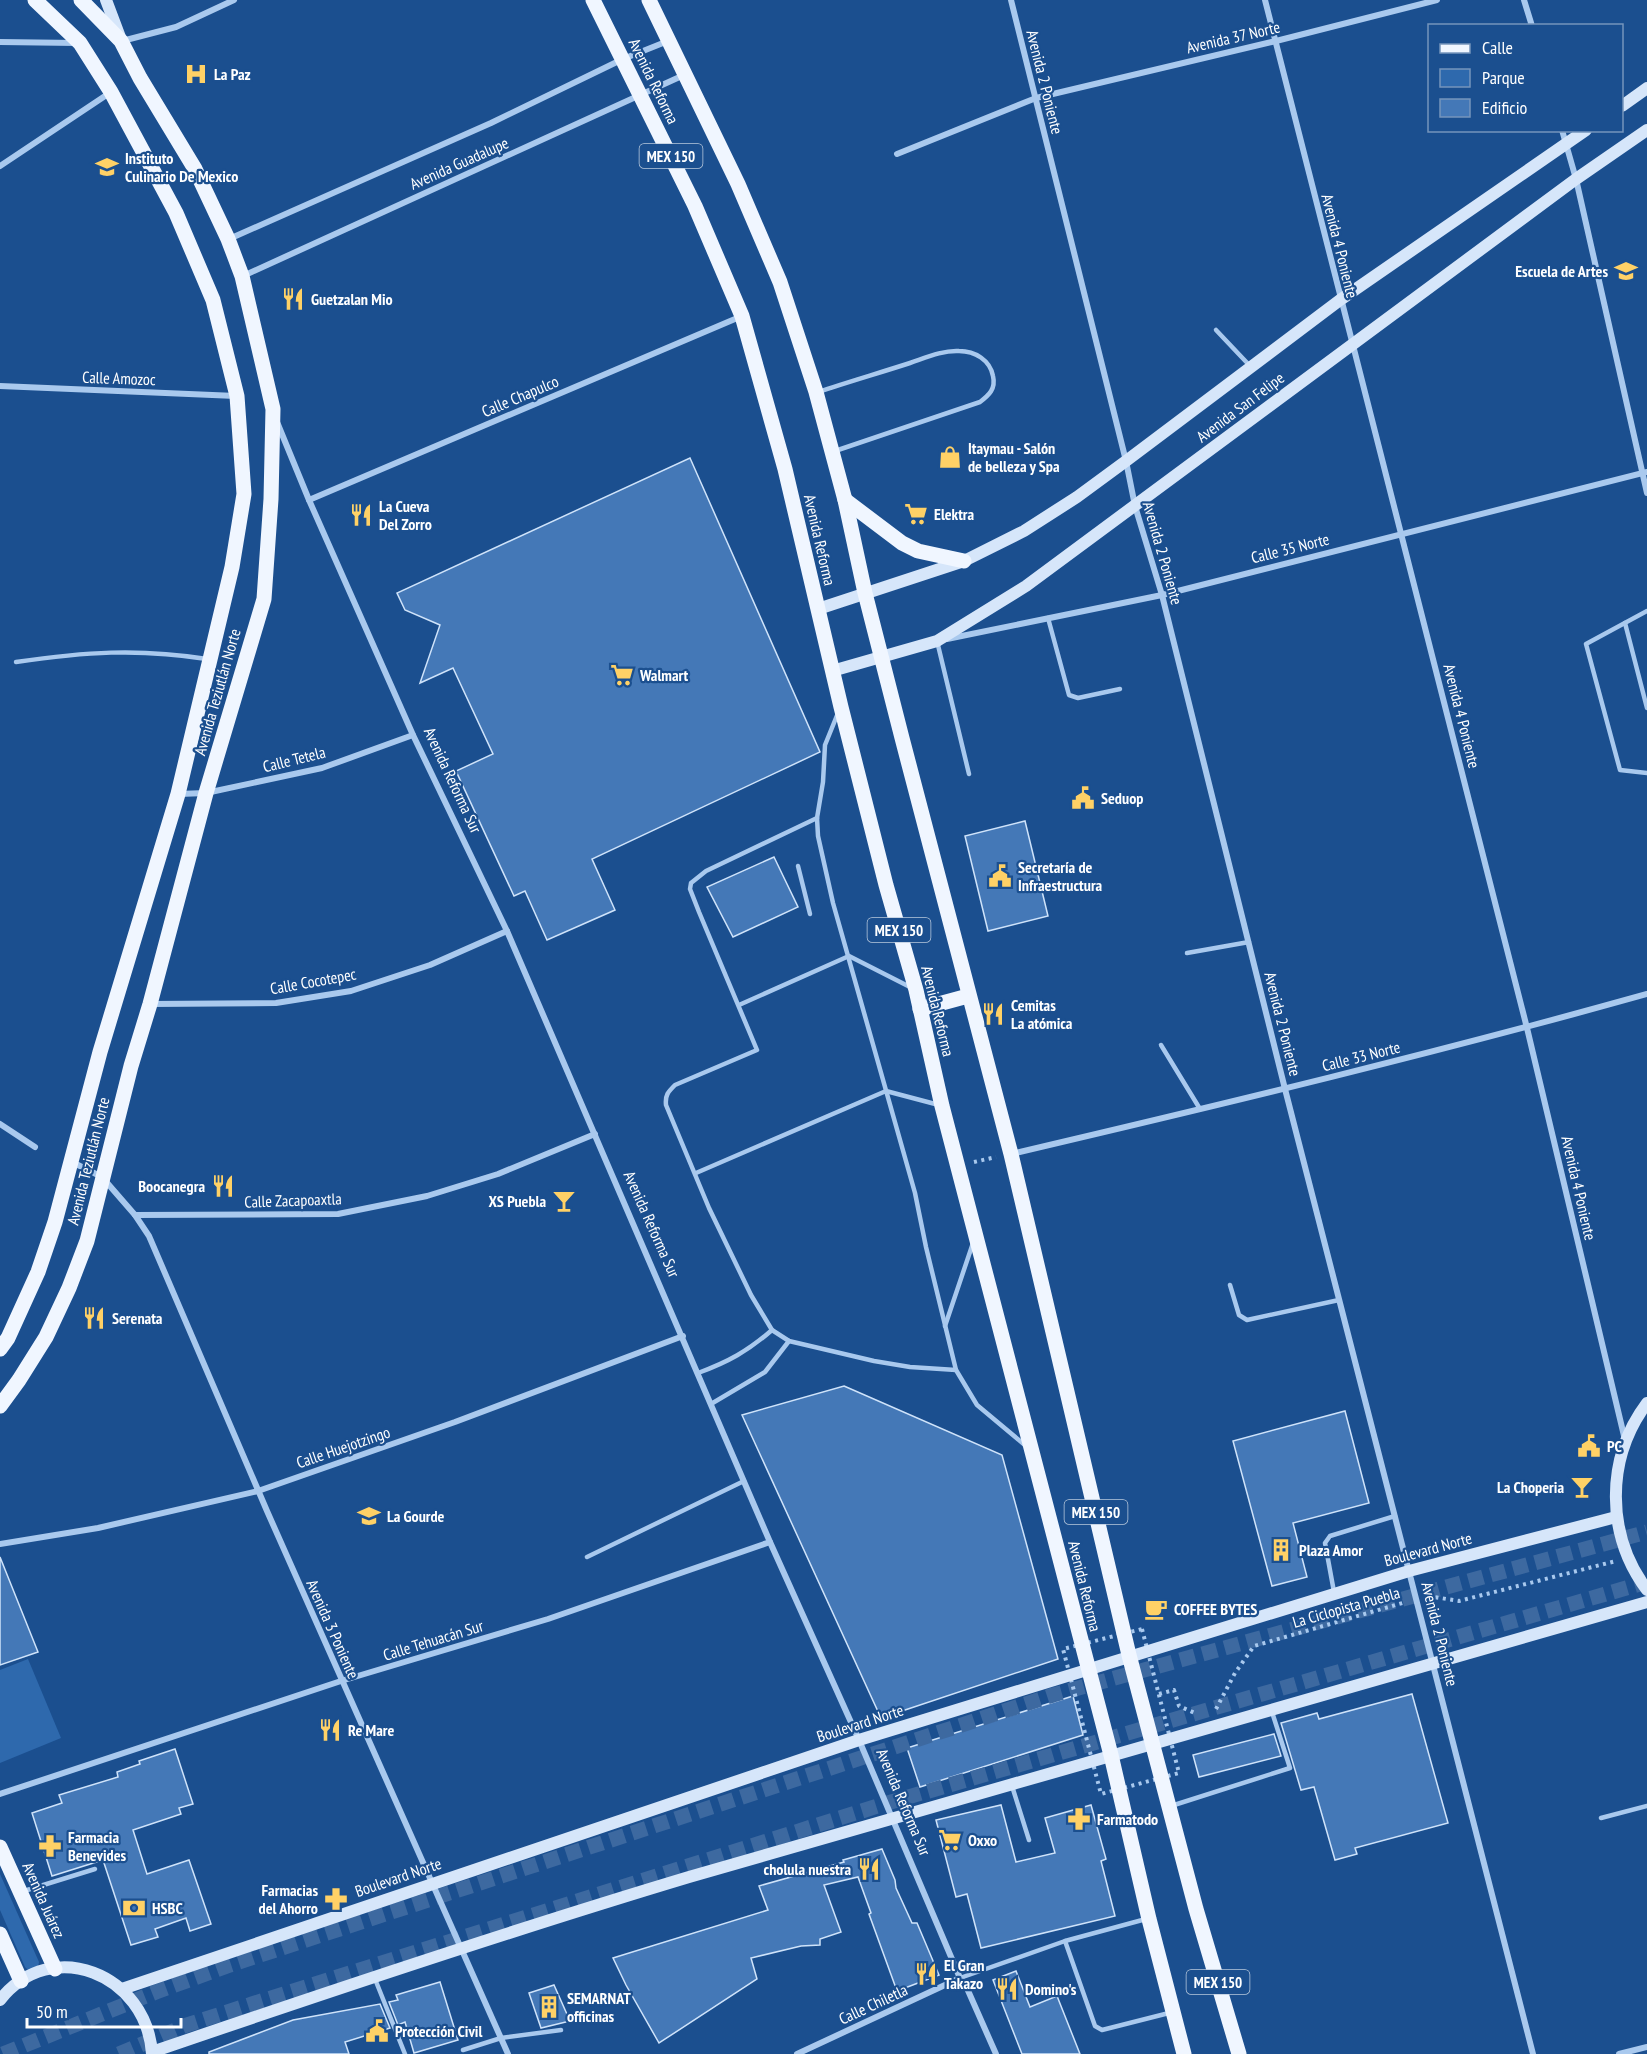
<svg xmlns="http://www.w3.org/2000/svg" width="1647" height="2054" font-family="'PT Sans Narrow',sans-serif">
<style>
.green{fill:#2e69ad}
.building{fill:#4478b7;stroke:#cfe3fa;stroke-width:1.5}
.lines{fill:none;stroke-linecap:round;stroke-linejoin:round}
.primary-tunnel{stroke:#3d69a0;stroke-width:15;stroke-dasharray:15 8;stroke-linecap:butt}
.path{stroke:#a9c9ee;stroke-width:4;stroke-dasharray:3 4.5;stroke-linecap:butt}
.lane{stroke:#a9c9ee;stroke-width:4.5}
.street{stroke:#a9c9ee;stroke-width:6}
.secondary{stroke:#d6e6fa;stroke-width:12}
.primary{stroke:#f0f6ff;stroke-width:15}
.labels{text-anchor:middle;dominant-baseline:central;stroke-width:4.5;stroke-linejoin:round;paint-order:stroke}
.shield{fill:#1b4f8f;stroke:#bbcadd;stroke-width:1.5}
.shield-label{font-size:15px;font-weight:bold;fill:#fff}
.street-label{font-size:16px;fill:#fff;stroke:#1b4f8f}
.poi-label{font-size:16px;font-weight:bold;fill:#fff;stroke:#1b4f8f;text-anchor:start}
</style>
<rect width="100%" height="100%" fill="#1b4f8f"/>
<!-- green -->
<g class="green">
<polygon points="28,1659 61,1738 0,1763 0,1670"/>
<polygon points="0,1874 39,1962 38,1967 33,1971 28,1970 25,1967 0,1910"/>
</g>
<!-- building -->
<g class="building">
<polygon points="690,458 820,752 592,859 615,910 547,940 525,891 514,896 456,771 493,754 453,668 420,683 440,625 405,610 397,593"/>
<polygon points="1025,821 1048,916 988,931 965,836"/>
<polygon points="774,857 798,907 733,937 707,887"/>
<polygon points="844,1386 1002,1455 1058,1659 881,1718 742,1415"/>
<polygon points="1345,1411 1369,1503 1293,1523 1307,1577 1272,1586 1233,1441"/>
<polygon points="0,1557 38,1652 0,1665"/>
<polygon points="1412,1694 1448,1823 1355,1848 1357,1854 1335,1860 1314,1787 1301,1790 1281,1723 1317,1713 1319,1719"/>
<polygon points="1073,1696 1083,1735 920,1787 907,1748"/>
<polygon points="1274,1734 1281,1756 1199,1777 1193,1755"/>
<polygon points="175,1749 193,1804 179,1808 181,1814 133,1830 147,1874 189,1860 211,1924 190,1931 186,1918 155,1929 158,1937 131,1945 103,1860 52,1876 32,1813 62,1803 59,1795 118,1777 117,1772 140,1764 139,1761"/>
<polygon points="1001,1805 1016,1862 1055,1853 1045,1818 1091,1805 1106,1859 1101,1861 1115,1916 981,1948 967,1894 956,1897 936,1820"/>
<polygon points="882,1849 895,1880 896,1888 912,1923 917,1923 939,1975 897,1991 869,1914 871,1913 858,1877 824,1885 841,1932 820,1939 820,1945 801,1946 751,1958 757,1979 659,2043 626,1985 613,1958 768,1910 759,1886 844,1862 843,1860"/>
<polygon points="1016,1971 1030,2007 1057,1996 1080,2054 1022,2054 993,1980"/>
<polygon points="440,1982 458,2040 414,2053 405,2022 398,2025 389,2002 398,2000 396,1995"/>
<polygon points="554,1985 570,2021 541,2028 529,1993"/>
<polygon points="380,2004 390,2028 345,2042 349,2054 209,2054 209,2052 293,2020"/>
</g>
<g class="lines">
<!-- primary-tunnel -->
<g class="primary-tunnel">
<polyline points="3,2054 156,1992 230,1965 1053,1695 1647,1532"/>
<polyline points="119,2054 187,2025 252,2004 884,1804 1647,1582"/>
</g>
<!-- path -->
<g class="path">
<polyline points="974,1162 996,1157"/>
<polyline points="1428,1596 1459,1601 1616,1561"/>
<polygon points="1142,1629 1179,1773 1101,1794 1063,1649"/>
<polyline points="1159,1694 1174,1690 1179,1706 1197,1714"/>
<polyline points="1216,1709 1235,1673 1254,1646 1406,1602"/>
</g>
<!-- lane -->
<g class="lane">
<polyline points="1216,330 1251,367"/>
<path d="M818 392C848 382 879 373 910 363 925 358 943 350 959 351 975 351 990 360 993 376 996 389 989 395 980 402L835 451"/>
<polyline points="1647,611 1586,644 1620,770 1647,773"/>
<polyline points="1048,618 1069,695 1078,698 1120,689"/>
<polyline points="1625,623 1647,708"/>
<polyline points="937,641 969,774"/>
<path d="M16 662C84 652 138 648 207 659"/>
<polyline points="838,713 825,745 823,782 817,818 818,836 833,903 915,1193 926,1247 956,1370 977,1405 1026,1446"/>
<path d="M817 818 706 871 691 883 690 889 699 912 757 1050 675 1085C668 1092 665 1095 666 1105L709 1208 751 1295 772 1330 789 1341 874 1361 910 1367 956 1370"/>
<polyline points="798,866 810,914"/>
<polyline points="1187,953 1249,942"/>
<polyline points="739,1005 849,956 910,987"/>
<polyline points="1161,1045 1200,1109"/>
<polyline points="696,1173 886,1091 939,1105"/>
<polyline points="1230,1285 1239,1315 1247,1320 1339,1300"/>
<polyline points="945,1326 973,1243"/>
<path d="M698 1373C728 1362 748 1351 772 1330"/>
<polyline points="711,1404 765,1372 789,1341"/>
<polyline points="587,1557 744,1481"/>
<polyline points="1334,1592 1325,1543 1330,1536 1395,1516"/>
<polyline points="1012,1786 1029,1840"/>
<polyline points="1171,1806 1290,1768 1272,1712"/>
<polyline points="1601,1818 1647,1806"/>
<polyline points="24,1891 95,1869"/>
<polyline points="1065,1941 1095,2026 1102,2030 1169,2013"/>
<polyline points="960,1978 1065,1941 1146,1919"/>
<polyline points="375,1979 405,2054"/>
<polyline points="463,2050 501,2038 561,2030"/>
</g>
<!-- street -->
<g class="street">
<polyline points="1011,0 1126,461 1135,506 1162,595 1285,1089 1533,2054"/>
<polyline points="1265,0 1527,1028 1625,1440"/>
<polyline points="1524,0 1532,26"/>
<polyline points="122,41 176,27 234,0"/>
<polyline points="0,42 77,43"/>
<polyline points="1562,130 1576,179 1647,493"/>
<polyline points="897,154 1036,98 1276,41 1437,0"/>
<polyline points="0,166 111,92"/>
<polyline points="229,239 491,123 623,59 668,41"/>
<polyline points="243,276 684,75"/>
<polyline points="0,386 236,396"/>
<polyline points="277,422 309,500 413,735 507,931 770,1542 859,1740 960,1978 966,1986 996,2054"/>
<polyline points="309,500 742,316"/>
<polyline points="947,639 1162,595 1647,472"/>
<polyline points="179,794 206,793 322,768 413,735"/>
<polyline points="151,1004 276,1003 351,991 430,965 507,931"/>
<polyline points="0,1124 35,1147"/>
<path d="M1011 1154C1224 1104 1436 1053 1647 994"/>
<polyline points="72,1162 102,1177 135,1215 338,1214 427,1196 498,1174 595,1134"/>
<polyline points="135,1215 149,1236 267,1511 508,2054"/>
<polyline points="0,1544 98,1528 258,1491 455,1422 683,1336"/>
<polyline points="0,1794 341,1681 548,1619 770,1542"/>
<polyline points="797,2054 960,1978"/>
<polyline points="1619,2054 1647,2047"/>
</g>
<!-- secondary -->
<g class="secondary">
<polyline points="106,0 120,37"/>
<polyline points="1622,106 1647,88"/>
<polyline points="818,609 964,561 1024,531 1077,497 1126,461 1340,300 1586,130"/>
<polyline points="832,671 937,641 1026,586 1576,179 1647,130"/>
<path d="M1647 1403C1605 1459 1606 1535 1647 1590"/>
<polyline points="122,1989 859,1740 1409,1571 1616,1517"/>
<path d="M0 2000C51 1935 147 1974 152 2054"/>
<path d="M152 2052C330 1991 509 1931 689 1877 1008 1783 1328 1696 1647 1602"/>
</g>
<!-- primary -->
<g class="primary">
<polyline points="593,0 695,206 742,316 785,469 841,707 886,885 916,990 942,1106 1111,1755 1149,1919 1184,2054"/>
<polyline points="649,0 738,184 780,282 816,392 845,500 865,593 902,738 1011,1154 1129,1655 1196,1909 1239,2054"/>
<polyline points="845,500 902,543 918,551 964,561"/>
<polyline points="920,1009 968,996"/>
<polyline points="0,1349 8,1338 38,1272 55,1222 100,1052 178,794 232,567 244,494 237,396 213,300 176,213 111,92 80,43 35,0"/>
<polyline points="0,1406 19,1380 46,1337 69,1288 87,1241 131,1066 150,1004 206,793 264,599 271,499 273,409 242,276 228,239 195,169 140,78 121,41 81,0"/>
<polyline points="0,1847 55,1969"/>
<polyline points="0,1934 21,1981"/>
</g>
</g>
<!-- icons -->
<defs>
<g id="hospital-bare" transform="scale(1.8)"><path d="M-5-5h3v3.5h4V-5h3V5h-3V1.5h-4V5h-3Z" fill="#ffd166" stroke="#1b4f8f" stroke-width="2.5" paint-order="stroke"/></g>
<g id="school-bare" transform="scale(1.8)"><path d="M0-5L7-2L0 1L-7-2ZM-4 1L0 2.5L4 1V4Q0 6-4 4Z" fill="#ffd166" stroke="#1b4f8f" stroke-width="2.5" paint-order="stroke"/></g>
<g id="restaurant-bare" transform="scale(1.8)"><path d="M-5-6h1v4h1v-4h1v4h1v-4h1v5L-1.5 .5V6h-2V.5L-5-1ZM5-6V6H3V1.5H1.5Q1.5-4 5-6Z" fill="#ffd166" stroke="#1b4f8f" stroke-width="2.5" paint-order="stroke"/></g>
<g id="shop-bare" transform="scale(1.8)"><path d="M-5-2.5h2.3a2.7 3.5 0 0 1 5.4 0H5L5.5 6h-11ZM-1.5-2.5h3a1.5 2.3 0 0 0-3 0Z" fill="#ffd166" stroke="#1b4f8f" stroke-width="2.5" paint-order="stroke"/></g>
<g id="supermarket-bare" transform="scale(1.8)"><path d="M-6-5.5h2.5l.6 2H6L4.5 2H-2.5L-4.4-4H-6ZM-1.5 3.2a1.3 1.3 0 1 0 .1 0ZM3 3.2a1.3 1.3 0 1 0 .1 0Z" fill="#ffd166" stroke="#1b4f8f" stroke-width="2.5" paint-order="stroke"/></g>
<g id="civic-bare" transform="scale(1.8)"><path d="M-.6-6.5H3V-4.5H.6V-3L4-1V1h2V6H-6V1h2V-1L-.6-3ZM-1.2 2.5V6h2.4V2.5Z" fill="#ffd166" stroke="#1b4f8f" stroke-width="2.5" paint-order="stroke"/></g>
<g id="bar-bare" transform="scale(1.8)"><path d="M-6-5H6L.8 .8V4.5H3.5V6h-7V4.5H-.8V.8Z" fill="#ffd166" stroke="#1b4f8f" stroke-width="2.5" paint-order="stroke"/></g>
<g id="building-bare" transform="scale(1.8)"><path d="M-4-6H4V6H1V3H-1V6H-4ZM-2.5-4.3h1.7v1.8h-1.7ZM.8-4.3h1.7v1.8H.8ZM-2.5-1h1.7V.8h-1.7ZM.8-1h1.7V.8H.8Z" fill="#ffd166" stroke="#1b4f8f" stroke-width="2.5" paint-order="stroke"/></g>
<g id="cafe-bare" transform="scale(1.8)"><path d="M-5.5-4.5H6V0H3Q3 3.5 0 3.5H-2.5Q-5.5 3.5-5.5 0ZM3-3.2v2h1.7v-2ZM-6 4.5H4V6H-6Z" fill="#ffd166" stroke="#1b4f8f" stroke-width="2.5" paint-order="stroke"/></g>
<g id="pharmacy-bare" transform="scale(1.8)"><path d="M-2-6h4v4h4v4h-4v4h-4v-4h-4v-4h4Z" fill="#ffd166" stroke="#1b4f8f" stroke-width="2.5" paint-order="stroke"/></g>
<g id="bank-bare" transform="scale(1.8)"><path d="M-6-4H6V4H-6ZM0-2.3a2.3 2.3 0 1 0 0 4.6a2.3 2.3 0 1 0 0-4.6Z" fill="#ffd166" stroke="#1b4f8f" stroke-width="2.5" paint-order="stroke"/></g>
</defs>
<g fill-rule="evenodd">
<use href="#hospital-bare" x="196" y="74"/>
<use href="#school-bare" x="107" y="167"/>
<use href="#school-bare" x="1626" y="271"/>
<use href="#restaurant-bare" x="293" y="299"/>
<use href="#shop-bare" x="950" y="457"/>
<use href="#supermarket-bare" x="916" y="514"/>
<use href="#restaurant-bare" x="361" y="515"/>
<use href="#supermarket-bare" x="622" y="675"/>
<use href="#civic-bare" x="1083" y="798"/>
<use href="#civic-bare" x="1000" y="876"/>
<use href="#restaurant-bare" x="993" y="1014"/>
<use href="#restaurant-bare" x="223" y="1186"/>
<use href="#bar-bare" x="564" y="1201"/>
<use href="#restaurant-bare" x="94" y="1318"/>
<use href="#civic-bare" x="1589" y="1446"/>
<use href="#bar-bare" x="1582" y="1487"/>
<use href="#school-bare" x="369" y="1516"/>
<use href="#building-bare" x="1281" y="1550"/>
<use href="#cafe-bare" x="1156" y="1609"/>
<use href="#restaurant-bare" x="330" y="1730"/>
<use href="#pharmacy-bare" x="1079" y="1819"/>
<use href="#supermarket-bare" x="950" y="1840"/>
<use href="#pharmacy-bare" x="50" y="1846"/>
<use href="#restaurant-bare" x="869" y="1869"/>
<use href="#pharmacy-bare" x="336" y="1899"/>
<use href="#bank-bare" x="134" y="1908"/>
<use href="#restaurant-bare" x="926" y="1974"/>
<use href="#restaurant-bare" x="1007" y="1989"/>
<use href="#building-bare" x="549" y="2007"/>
<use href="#civic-bare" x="377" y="2031"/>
</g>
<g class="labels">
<!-- shield labels -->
<g class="shield">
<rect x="639.5" y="144" width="63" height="24" rx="4.5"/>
<rect x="867.5" y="918" width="63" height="24" rx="4.5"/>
<rect x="1064.5" y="1500" width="63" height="24" rx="4.5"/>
<rect x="1186.5" y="1970" width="63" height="24" rx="4.5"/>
</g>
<g class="shield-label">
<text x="671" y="156">MEX 150</text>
<text x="899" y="930">MEX 150</text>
<text x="1096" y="1512">MEX 150</text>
<text x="1218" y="1982">MEX 150</text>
</g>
<!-- street labels -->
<g class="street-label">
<text transform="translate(1233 37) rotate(-13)">Avenida 37 Norte</text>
<text transform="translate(654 81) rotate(64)">Avenida Reforma</text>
<text transform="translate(1045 82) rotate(76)">Avenida 2 Poniente</text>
<text transform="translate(459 163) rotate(-24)">Avenida Guadalupe</text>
<text transform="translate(1340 246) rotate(76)">Avenida 4 Poniente</text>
<text transform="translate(119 378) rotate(2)">Calle Amozoc</text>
<text transform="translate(520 396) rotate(-23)">Calle Chapulco</text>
<text transform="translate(1240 407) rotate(-37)">Avenida San Felipe</text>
<text transform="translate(820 540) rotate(77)">Avenida Reforma</text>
<text transform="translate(1290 548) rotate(-14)">Calle 35 Norte</text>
<text transform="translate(1163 553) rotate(74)">Avenida 2 Poniente</text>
<text transform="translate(217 692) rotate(-74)">Avenida Teziutlán Norte</text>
<text transform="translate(1462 716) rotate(76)">Avenida 4 Poniente</text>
<text transform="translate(294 759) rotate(-14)">Calle Tetela</text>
<text transform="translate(453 780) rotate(65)">Avenida Reforma Sur</text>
<text transform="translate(313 981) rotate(-10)">Calle Cocotepec</text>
<text transform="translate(938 1011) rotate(76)">Avenida Reforma</text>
<text transform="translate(1283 1024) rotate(76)">Avenida 2 Poniente</text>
<text transform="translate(1361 1056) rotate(-14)">Calle 33 Norte</text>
<text transform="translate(88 1161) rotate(-76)">Avenida Teziutlán Norte</text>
<text transform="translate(1579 1188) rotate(77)">Avenida 4 Poniente</text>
<text transform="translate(293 1200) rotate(-2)">Calle Zacapoaxtla</text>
<text transform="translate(652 1224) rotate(66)">Avenida Reforma Sur</text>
<text transform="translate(343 1447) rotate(-19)">Calle Huejotzingo</text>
<text transform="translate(1428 1549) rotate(-15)">Boulevard Norte</text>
<text transform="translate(1085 1586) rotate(76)">Avenida Reforma</text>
<text transform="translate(1346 1607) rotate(-16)">La Ciclopista Puebla</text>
<text transform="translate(333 1629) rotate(66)">Avenida 3 Poniente</text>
<text transform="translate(1440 1634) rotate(76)">Avenida 2 Poniente</text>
<text transform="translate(433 1640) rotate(-17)">Calle Tehuacán Sur</text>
<text transform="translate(860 1723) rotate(-18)">Boulevard Norte</text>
<text transform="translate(904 1802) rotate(67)">Avenida Reforma Sur</text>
<text transform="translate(398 1877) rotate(-19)">Boulevard Norte</text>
<text transform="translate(44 1900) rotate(66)">Avenida Juárez</text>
<text transform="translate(873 2004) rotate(-25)">Calle Chiletla</text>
</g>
<!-- poi labels -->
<g class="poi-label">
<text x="214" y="74">La Paz</text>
<text x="125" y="158">Instituto<tspan x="125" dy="18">Culinario De Mexico</tspan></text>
<text x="1608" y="271" text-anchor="end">Escuela de Artes</text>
<text x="311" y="299">Guetzalan Mio</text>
<text x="968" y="448">Itaymau - Salón<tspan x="968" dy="18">de belleza y Spa</tspan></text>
<text x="379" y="506">La Cueva<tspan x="379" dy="18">Del Zorro</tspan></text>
<text x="934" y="514">Elektra</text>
<text x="640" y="675">Walmart</text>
<text x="1101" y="798">Seduop</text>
<text x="1018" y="867">Secretaría de<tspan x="1018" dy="18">Infraestructura</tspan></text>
<text x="1011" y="1005">Cemitas<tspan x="1011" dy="18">La atómica</tspan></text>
<text x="205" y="1186" text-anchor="end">Boocanegra</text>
<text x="546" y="1201" text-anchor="end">XS Puebla</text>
<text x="112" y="1318">Serenata</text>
<text x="1607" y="1446">PC</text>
<text x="1564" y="1487" text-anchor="end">La Choperia</text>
<text x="387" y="1516">La Gourde</text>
<text x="1299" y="1550">Plaza Amor</text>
<text x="1174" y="1609">COFFEE BYTES</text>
<text x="348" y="1730">Re Mare</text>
<text x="1097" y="1819">Farmatodo</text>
<text x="68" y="1837">Farmacia<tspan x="68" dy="18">Benevides</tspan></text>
<text x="968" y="1840">Oxxo</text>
<text x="851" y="1869" text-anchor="end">cholula nuestra</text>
<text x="318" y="1890" text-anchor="end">Farmacias<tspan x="318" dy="18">del Ahorro</tspan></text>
<text x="152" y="1908">HSBC</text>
<text x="944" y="1965">El Gran<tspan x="944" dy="18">Takazo</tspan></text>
<text x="1025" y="1989">Domino's</text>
<text x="567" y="1998">SEMARNAT<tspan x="567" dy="18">officinas</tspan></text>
<text x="395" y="2031">Protección Civil</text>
</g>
</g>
<!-- legend -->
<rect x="1428" y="24" width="195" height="108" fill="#1b4f8f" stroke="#7695bc" stroke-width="1.5"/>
<rect x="1440" y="44" width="30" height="9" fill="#f0f6ff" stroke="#7695bc" stroke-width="1.5"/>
<text x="1482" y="54" font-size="18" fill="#ffffff">Calle</text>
<rect x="1440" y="69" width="30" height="18" fill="#2e69ad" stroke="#7695bc" stroke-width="1.5"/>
<text x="1482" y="84" font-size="18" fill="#ffffff">Parque</text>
<rect x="1440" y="99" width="30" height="18" fill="#4478b7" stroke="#7695bc" stroke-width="1.5"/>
<text x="1482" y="114" font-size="18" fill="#ffffff">Edificio</text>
<!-- scale -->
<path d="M27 2018v9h154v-9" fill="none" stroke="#ffffff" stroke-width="3"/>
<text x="36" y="2018" font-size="18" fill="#ffffff" stroke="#1b4f8f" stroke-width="4.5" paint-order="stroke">50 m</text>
</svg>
